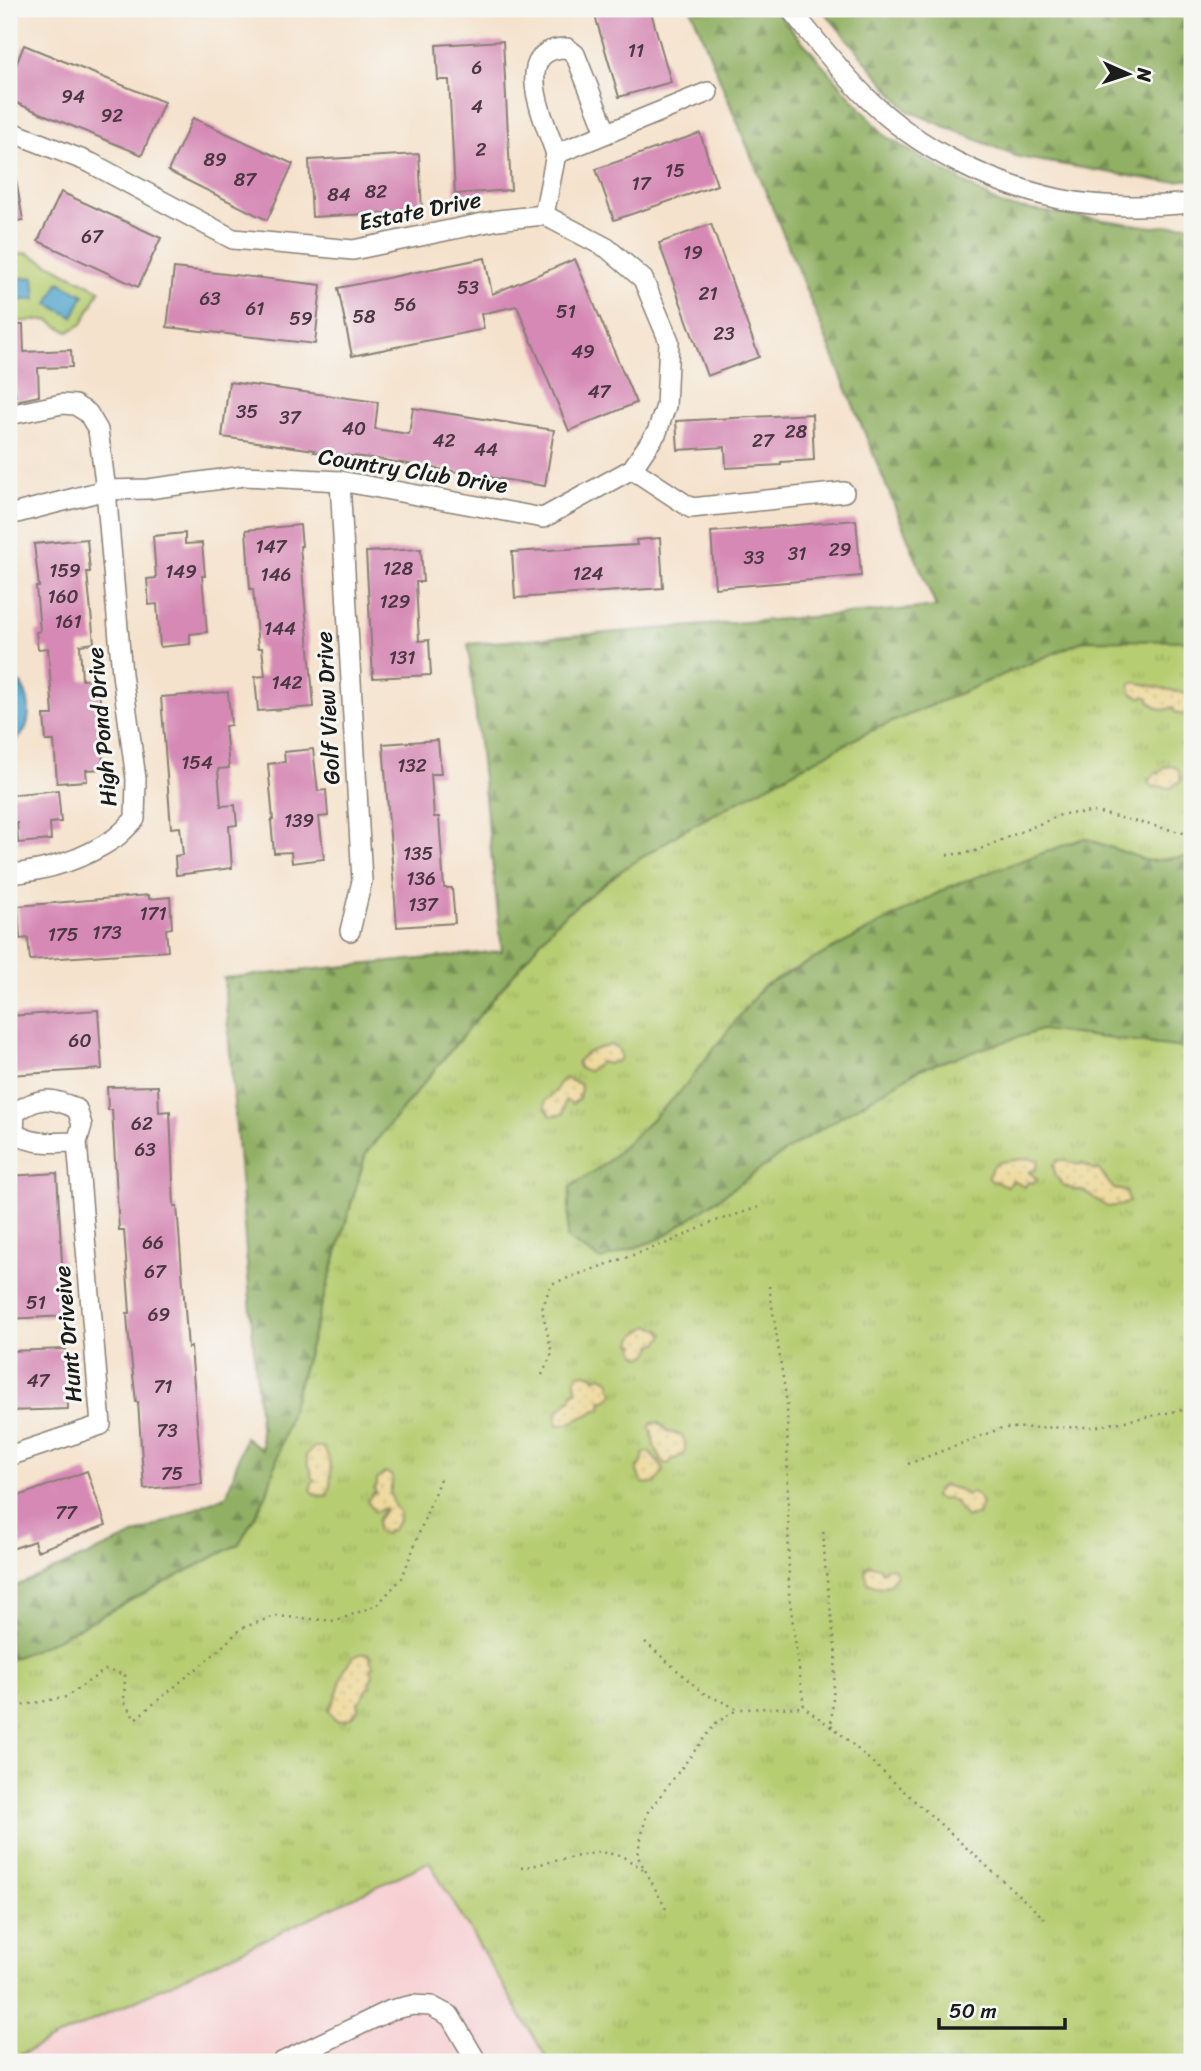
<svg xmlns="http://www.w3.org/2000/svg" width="1201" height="2071" font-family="Sriracha,sans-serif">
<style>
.built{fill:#f7cfd2}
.grass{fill:url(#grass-tufts);stroke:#6a7447;stroke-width:2}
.forest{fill:url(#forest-firs);stroke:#566640;stroke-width:2}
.sand{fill:url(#sand-dots);stroke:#857b5d;stroke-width:2}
.pitch{fill:#b7cd72;stroke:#6a7447;stroke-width:2}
.water{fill:#53a5ce;stroke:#386075;stroke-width:2}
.building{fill:#d689b5}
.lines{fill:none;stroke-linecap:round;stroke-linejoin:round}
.minor-casing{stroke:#887f74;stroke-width:22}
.path{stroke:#887f74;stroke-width:2.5;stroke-dasharray:2 5;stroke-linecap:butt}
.minor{stroke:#fff;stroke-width:19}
.labels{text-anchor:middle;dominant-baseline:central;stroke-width:6;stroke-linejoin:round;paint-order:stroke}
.number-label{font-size:19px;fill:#4a3742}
.street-label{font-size:23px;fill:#1c1c1c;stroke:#f6f6f2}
</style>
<defs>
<pattern id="grass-tufts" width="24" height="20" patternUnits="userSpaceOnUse" patternTransform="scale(1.75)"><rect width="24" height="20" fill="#b7cd72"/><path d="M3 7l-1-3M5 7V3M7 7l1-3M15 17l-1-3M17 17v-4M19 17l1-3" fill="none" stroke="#9daf62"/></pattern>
<pattern id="forest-firs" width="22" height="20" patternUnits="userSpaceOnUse" patternTransform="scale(1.75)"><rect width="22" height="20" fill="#91b064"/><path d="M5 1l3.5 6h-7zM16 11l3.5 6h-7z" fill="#768e52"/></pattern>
<pattern id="sand-dots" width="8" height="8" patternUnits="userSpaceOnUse" patternTransform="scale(1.75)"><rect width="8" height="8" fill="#eeda9e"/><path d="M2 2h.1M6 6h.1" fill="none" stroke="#ccba88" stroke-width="1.8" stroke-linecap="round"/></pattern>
</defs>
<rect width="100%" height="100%" fill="#f6f6f2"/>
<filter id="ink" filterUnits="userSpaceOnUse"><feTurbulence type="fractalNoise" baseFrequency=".0143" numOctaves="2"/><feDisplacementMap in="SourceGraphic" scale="14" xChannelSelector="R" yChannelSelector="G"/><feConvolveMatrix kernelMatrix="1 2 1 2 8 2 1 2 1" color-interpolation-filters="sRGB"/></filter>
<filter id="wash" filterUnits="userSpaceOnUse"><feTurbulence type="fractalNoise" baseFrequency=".00686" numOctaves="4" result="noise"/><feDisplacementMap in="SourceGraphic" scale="28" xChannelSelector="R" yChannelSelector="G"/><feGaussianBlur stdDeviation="1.57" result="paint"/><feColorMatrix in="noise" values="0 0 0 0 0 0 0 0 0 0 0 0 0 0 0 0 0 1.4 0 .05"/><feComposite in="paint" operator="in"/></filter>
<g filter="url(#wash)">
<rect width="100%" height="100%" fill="#f5e2cc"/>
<!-- built -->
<polygon class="built" points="430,1861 549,2062 9,2062 9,2060"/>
<!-- grass -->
<polygon class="grass" points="1192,565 1192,2062 549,2062 429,1862 9,2060 9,1612 266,1496 366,1153 558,920 621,871 686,829 864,734"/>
<!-- forest -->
<g class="forest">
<polygon points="691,9 774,9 885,136 1004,206 1153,227 1192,224 1192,641 1085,640 864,734 686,829 622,870 558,920 366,1153 266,1496 239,1544 47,1644 9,1660 9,1589 227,1495 245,1437 262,1450 224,978 502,951 468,644 936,607"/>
<polygon points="822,9 1192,9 1192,179 1165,182 1018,157 908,111"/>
<polygon points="1084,838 1149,861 1192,856 1192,1049 1041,1030 920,1069 792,1147 662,1238 601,1260 567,1239 570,1187 605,1164 679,1093 763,986 949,887"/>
</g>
<!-- sand -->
<g class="sand">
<polygon points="1135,682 1192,695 1192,711 1181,715 1174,711 1173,707 1165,710 1156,707 1149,701 1149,698 1144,696 1141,698 1132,693 1130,687 1131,684"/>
<polygon points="1173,766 1179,770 1181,780 1171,788 1156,786 1155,788 1149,784 1148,781 1157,772 1159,774 1164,767"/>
<path d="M610 1045 618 1048 621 1056 618 1061 607 1064 601 1062 589 1071 580 1069 577 1062C586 1051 596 1049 610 1045Z"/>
<polygon points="565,1078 580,1084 581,1088 579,1099 572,1104 565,1100 563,1114 551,1116 545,1108 545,1101 556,1091 559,1083"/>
<polygon points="1030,1158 1038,1160 1036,1169 1029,1172 1037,1179 1032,1183 1028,1182 1025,1187 1013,1181 1008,1186 990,1180 988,1177 992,1167 1000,1162"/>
<polygon points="1058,1160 1064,1160 1078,1165 1081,1163 1095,1170 1098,1169 1114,1189 1126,1191 1129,1202 1122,1205 1107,1207 1087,1193 1081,1190 1074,1190 1063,1185 1056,1176 1053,1165"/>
<path d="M650 1326 660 1329 664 1335 658 1343 652 1345 653 1347 648 1355 642 1357 637 1355 634 1349 636 1345 632 1344C633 1334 641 1330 650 1326Z"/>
<path d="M587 1373 594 1376 595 1379C601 1374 605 1377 611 1382L610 1385 614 1393 606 1401H601L602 1407C590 1413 570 1426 557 1425 558 1422 556 1416 557 1413 560 1408 565 1406 568 1400H571L573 1392H576L575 1379 579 1374Z"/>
<path d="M658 1422 668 1432 682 1435C685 1443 687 1448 683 1456L679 1455 678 1458 672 1459 670 1463 666 1464 661 1461C657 1450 651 1443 652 1431L649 1429 652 1423Z"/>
<path d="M314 1447H323C332 1459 333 1481 327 1495L317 1496 311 1490 312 1482 315 1481 311 1476V1469L308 1465 306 1455Z"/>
<polygon points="644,1452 650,1453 662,1467 663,1471 655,1484 643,1483 637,1472 637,1468 642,1463"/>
<path d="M384 1473H388L393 1478 390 1492 395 1508 399 1511V1520L392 1530H388L386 1534 378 1532C376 1522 377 1518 385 1510V1508L375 1512 367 1501 373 1493H376L374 1489 377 1485V1480Z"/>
<path d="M943 1485 960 1490 967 1495 972 1492 978 1496 982 1503 978 1514 966 1518 956 1503 948 1498C944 1500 938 1500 934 1497 936 1493 939 1487 943 1485Z"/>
<path d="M871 1565 879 1567 882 1572 886 1568 892 1567 897 1574C891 1582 891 1585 880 1588L868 1583 865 1571 867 1567Z"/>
<path d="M367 1653 371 1657 370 1660 374 1666 371 1668 373 1676 370 1680V1687L367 1688 361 1700 358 1702C362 1713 346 1723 335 1720L329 1711C331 1705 334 1701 336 1695 343 1679 343 1654 367 1653Z"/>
</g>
<!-- pitch -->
<polygon class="pitch" points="27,253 100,290 82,324 68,332 48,320 9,322 9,255"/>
<!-- water -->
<g class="water">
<polygon points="34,277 36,299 12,301 12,308 9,309 10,279"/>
<polygon points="59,282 84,295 73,317 48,304"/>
<path d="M9 681 21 684C34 704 32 734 9 745Z"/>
</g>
<g id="blocks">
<!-- building -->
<g class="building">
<polygon points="593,9 650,9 671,82 619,97"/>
<polygon points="503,41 511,190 455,194 449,80 438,80 436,45"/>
<polygon points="24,45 164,102 142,155 9,100 9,82"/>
<polygon points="193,118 293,164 267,220 168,171"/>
<polygon points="700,133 717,185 614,220 596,169"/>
<polygon points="419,154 422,211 312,217 309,160"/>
<polygon points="9,180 16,180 23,220 9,222"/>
<polygon points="61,192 161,238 138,287 38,241"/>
<polygon points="711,224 759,357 707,376 659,243"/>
<polygon points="485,258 492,294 575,259 636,403 569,431 517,306 481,314 484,329 352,356 338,288"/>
<polygon points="174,268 321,285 315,344 167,327"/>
<polygon points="9,325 23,325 24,352 71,350 72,367 38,368 39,396 16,401 15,388 9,388"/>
<polygon points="229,382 378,402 375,429 409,434 413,408 554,430 545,486 371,458 314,452 315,450 286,446 222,437"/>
<polygon points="812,414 814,460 781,462 781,465 726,468 725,447 678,450 676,421"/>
<polygon points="856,520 861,576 715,588 711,532"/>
<polygon points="300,525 302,546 300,546 314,707 258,711 255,677 265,676 262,648 258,648 253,589 250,589 246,530"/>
<polygon points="185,533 185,544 202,543 205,576 202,576 207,632 190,634 190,644 160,647 157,604 149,605 147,579 156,578 153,536"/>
<polygon points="660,538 663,588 515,598 512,552 637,545 636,540"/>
<polygon points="87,539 90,572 87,572 94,643 80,645 82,680 99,679 103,769 86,770 87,781 57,783 54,741 46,741 44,715 53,715 48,648 38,649 36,632 40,631 36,587 39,587 34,544"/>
<polygon points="421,549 423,582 416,582 419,641 429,640 431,675 373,678 366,552"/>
<polygon points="228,692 231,725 225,726 229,768 218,769 221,806 235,805 237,825 229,826 232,868 176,875 175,856 183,855 180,827 171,828 161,697"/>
<polygon points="438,740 441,774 431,774 434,817 439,817 444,888 452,888 455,923 397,927 383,744"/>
<polygon points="313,749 318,791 326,790 328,816 319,817 324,859 292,863 291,852 274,853 271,821 273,820 268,764 285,762 284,752"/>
<polygon points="58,790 61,822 50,823 51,840 18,843 17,823 9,824 9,795"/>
<polygon points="149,895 149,899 170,897 172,928 166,929 168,951 30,960 28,938 20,939 18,906"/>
<polygon points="98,1010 102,1069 9,1075 9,1016"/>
<polygon points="158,1086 159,1112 170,1111 174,1206 177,1206 188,1348 191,1347 202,1484 144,1489 138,1402 136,1402 128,1329 127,1313 130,1313 124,1230 119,1230 112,1110 108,1110 107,1087"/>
<polygon points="57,1173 65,1316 9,1319 9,1176"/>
<polygon points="66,1349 68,1409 9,1411 9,1351"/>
<polygon points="87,1471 106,1525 37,1551 34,1541 9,1550 9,1472 19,1496"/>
</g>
</g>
</g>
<g filter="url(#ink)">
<use href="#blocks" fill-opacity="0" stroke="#887f74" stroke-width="2"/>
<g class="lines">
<!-- minor casing -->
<g class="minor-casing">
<g id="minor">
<path d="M790 9C815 39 839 70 867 98 919 149 988 183 1059 199 1101 208 1149 207 1192 203"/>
<polyline points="9,131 91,163 233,239 353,250 498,220 544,215 607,248 643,279 669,341 666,406 657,432 632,469 543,518 340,481 244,476 148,489 106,490 9,515"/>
<path d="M556 154C546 123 508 48 567 48L575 54 606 132"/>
<polyline points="544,215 556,154 708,92"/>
<path d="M9 415 62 404 75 405 88 413 98 430 106 490 122 674 136 779 135 819C129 825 122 833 115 838 84 859 46 871 9 874"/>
<polyline points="632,469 691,508 844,492"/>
<polyline points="340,481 362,881 350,931"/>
<path d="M9 1456 101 1425 77 1142 82 1125 77 1109C52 1097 38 1096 15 1113L14 1133C35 1146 53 1142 77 1142"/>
<polyline points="282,2062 391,2010 413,2005 431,2006 450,2016 477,2062"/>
</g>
</g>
<!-- path -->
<g class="path">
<polyline points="947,855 973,852 1063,814 1096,812 1192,835"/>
<polyline points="769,1286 787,1404 789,1594 804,1707 831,1727 836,1656 825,1564 823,1527"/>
<polyline points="542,1375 552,1353 542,1309 551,1284 670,1242 713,1222 763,1206"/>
<polyline points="908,1464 1002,1428 1094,1427 1192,1408"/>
<polyline points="645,1642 703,1693 738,1709 804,1707"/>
<polyline points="9,1708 66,1697 105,1670 125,1675 124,1702 135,1719 212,1656 242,1628 275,1616 336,1621 377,1605 402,1578 441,1476"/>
<polyline points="831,1725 1045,1919"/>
<polyline points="521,1868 598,1852 620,1855 643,1869"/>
<polyline points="666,1909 637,1855 647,1813 716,1723 738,1709"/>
</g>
<!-- minor -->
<use href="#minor" class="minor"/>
</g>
</g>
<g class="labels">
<!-- number labels -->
<g class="number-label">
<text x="636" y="50">11</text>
<text x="477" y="67">6</text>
<text x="73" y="96">94</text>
<text x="477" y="106">4</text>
<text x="112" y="115">92</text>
<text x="481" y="149">2</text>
<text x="215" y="159">89</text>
<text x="675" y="170">15</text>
<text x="245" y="179">87</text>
<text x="641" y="183">17</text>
<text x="376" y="191">82</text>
<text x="339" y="194">84</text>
<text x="92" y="236">67</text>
<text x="693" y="252">19</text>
<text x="468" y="287">53</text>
<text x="708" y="293">21</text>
<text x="210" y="298">63</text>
<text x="405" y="304">56</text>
<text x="255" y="308">61</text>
<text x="566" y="311">51</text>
<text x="364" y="316">58</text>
<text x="301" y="318">59</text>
<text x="724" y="333">23</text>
<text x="583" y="351">49</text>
<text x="599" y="391">47</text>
<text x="247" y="411">35</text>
<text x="290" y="417">37</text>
<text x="354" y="428">40</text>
<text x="796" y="431">28</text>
<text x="444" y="440">42</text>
<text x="763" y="440">27</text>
<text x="486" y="449">44</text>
<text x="271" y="546">147</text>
<text x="840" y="549">29</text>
<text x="797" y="553">31</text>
<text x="754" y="557">33</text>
<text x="398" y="568">128</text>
<text x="65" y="570">159</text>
<text x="181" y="571">149</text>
<text x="588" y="573">124</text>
<text x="276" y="574">146</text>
<text x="63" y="596">160</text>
<text x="395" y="601">129</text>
<text x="68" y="621">161</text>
<text x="280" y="628">144</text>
<text x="402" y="657">131</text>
<text x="287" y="682">142</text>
<text x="197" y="762">154</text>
<text x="412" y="765">132</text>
<text x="299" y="820">139</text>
<text x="418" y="853">135</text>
<text x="421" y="878">136</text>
<text x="423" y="904">137</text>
<text x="153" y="913">171</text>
<text x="107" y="932">173</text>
<text x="63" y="934">175</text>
<text x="80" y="1040">60</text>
<text x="142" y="1123">62</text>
<text x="145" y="1149">63</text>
<text x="153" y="1242">66</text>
<text x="155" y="1271">67</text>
<text x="36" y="1302">51</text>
<text x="159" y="1314">69</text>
<text x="38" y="1380">47</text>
<text x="163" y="1386">71</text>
<text x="167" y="1430">73</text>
<text x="172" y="1473">75</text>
<text x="66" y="1512">77</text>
</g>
<!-- street labels -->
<g class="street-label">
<text transform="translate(420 211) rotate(-11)">Estate Drive</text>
<text transform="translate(413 471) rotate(9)">Country Club Drive</text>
<text transform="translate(328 708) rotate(-93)">Golf View Drive</text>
<text transform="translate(102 727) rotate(-95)">High Pond Drive</text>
<text transform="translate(68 1334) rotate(-95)">Hunt Driveive</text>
</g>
</g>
<!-- margin -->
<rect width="1201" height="2071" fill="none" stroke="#f6f6f2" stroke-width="35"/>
<!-- north arrow -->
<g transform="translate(1128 74) rotate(93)" stroke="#f6f6f2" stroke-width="5" paint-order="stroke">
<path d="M0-5L12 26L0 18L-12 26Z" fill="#1c1c1c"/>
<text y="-10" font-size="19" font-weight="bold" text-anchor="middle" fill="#1c1c1c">N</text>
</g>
<!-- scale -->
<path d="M939 2018v10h126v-10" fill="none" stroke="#1c1c1c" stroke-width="3.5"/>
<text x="949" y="2018" font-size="21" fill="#1c1c1c" stroke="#f6f6f2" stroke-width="5" paint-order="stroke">50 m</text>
</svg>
